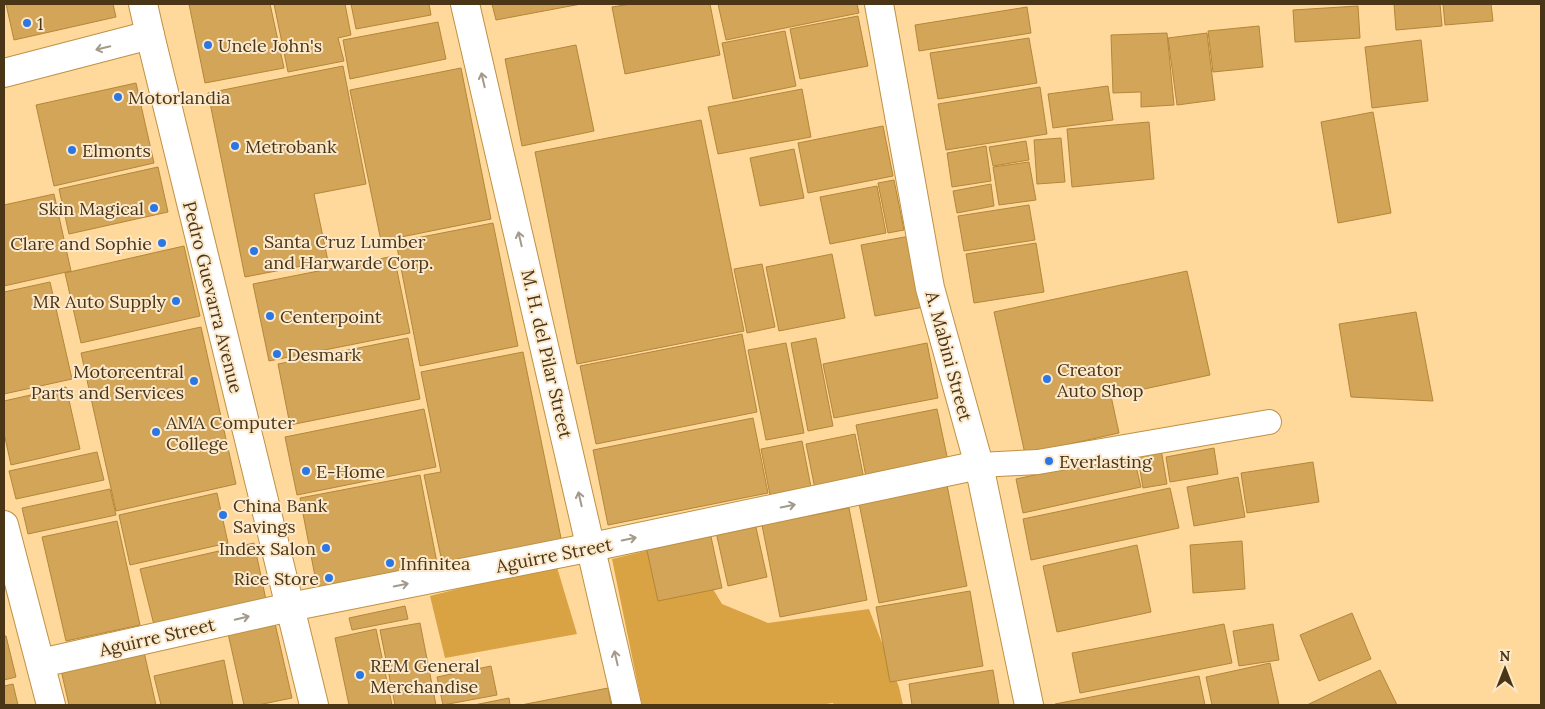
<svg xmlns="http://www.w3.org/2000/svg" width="1545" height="709" font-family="Lora,serif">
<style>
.green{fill:#d9a243}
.building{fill:#d3a558;stroke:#b48638}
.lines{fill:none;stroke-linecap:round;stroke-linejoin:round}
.service-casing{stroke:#bf9144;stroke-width:26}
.minor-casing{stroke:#bf9144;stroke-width:30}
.tertiary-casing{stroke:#bf9144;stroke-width:30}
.secondary-casing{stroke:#bf9144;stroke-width:30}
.service{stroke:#fff;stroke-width:24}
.minor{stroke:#fff;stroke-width:28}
.tertiary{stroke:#fff;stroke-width:28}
.secondary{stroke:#fff;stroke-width:28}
.oneway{stroke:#a49a8a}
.poi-dot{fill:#2b77e3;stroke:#fce9cc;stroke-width:2}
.labels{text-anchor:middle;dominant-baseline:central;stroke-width:4;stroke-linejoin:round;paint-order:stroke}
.poi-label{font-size:18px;fill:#4a3616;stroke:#fce9cc;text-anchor:start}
.street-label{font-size:18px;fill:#4a3616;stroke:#fce9cc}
</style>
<rect width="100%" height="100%" fill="#ffd89c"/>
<!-- green -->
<g class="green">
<polygon points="654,549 710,584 722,604 768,623 869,609 899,687 903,705 834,705 833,703 819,705 642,705 612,559"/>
<polygon points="556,564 577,634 445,658 430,596"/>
</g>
<!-- building -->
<g class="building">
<polygon points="6,4 113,4 116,17 14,40"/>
<polygon points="189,4 270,4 284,68 205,83"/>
<polygon points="274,4 345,4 351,35 338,38 344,61 288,72"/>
<polygon points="351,4 429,4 431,15 356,29"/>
<polygon points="492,4 581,4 496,20"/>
<polygon points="631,4 710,4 720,55 625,74 612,7"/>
<polygon points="718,4 857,4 859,13 726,40"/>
<polygon points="1394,4 1440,4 1442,26 1396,30"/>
<polygon points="1443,4 1491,4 1493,21 1445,25"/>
<polygon points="1358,6 1360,38 1295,42 1293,10"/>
<polygon points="1027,7 1031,33 919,51 915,25"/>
<polygon points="858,16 868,66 800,79 790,29"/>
<polygon points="438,22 446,59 350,79 343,40"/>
<polygon points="1259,26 1263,67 1213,72 1208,31"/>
<polygon points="785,31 796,86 733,99 722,43"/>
<polygon points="1167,33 1174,105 1141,107 1141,92 1113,93 1111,35"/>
<polygon points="1207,33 1215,100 1177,105 1168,38"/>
<polygon points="1029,38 1037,83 938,99 930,53"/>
<polygon points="1421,40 1428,101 1372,108 1365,47"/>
<polygon points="576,45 594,131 522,146 505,59"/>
<polygon points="343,66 366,184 314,194 328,261 245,277 208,93"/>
<polygon points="461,68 491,219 381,241 350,90"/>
<polygon points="136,83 154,163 54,186 36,105"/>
<polygon points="1108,86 1113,120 1053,128 1048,94"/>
<polygon points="1040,87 1047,134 946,150 938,104"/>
<polygon points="802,89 811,137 718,154 708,107"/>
<polygon points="1373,112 1391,213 1338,223 1321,122"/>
<polygon points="701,120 744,331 577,364 535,152"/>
<polygon points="1149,122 1154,179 1072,187 1067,129"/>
<polygon points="883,126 893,176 808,193 798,143"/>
<polygon points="1061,138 1065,182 1037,184 1034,140"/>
<polygon points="1026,141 1029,160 993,166 989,147"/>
<polygon points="986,146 991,181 952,187 947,153"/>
<polygon points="794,149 804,198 760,206 750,158"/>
<polygon points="1029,162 1036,200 999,205 993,167"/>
<polygon points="158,167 168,212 69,234 59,189"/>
<polygon points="894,180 904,230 888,233 878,183"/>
<polygon points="991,184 994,206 957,213 953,191"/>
<polygon points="877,186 886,233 830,244 820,197"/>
<polygon points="54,194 71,271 4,286 4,205"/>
<polygon points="1029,205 1035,240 964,251 958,216"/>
<polygon points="493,223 518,346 420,366 396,242"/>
<polygon points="910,236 924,307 875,316 861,245"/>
<polygon points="1036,243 1044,292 974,303 966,254"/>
<polygon points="184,246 200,316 81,343 65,273"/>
<polygon points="832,254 845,318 779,331 766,267"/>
<polygon points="394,256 410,333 269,361 253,284"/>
<polygon points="762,264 775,327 747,333 734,269"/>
<polygon points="1187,271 1210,375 1111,396 1119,433 1025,454 994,312"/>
<polygon points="50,282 72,379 4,394 4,292"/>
<polygon points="1416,312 1433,401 1351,397 1339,324"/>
<polygon points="201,327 236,484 116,511 81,353"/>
<polygon points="742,334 757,412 596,444 580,366"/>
<polygon points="408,338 420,399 290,425 278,364"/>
<polygon points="816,338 833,426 808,431 791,343"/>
<polygon points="786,343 804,433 766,440 748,350"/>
<polygon points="927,343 938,398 834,418 823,364"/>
<polygon points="523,352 562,543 443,567 424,475 441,472 421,372"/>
<polygon points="66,387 80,449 11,465 4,433 4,401"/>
<polygon points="424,409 436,467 297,495 285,437"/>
<polygon points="937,409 948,461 866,477 856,425"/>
<polygon points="753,418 768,493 608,525 593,450"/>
<polygon points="855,434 864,479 815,489 806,444"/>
<polygon points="802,441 811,487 770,495 761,449"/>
<polygon points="1214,448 1218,474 1170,482 1166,457"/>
<polygon points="1161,449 1167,484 1143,488 1137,452"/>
<polygon points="97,452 104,480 16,499 9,471"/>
<polygon points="1133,454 1141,487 1023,513 1016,479"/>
<polygon points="1313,462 1319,502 1247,513 1241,473"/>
<polygon points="420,475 438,568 318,592 300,498"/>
<polygon points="1238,477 1245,517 1194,526 1187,487"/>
<polygon points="946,480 967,586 879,603 858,498"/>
<polygon points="1170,488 1179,528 1031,560 1023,519"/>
<polygon points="110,489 116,515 28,534 22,508"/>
<polygon points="217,493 228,543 130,565 119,515"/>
<polygon points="849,508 867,600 780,617 762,525"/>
<polygon points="117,521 140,625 66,641 42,537"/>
<polygon points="755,523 767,577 728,586 716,532"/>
<polygon points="710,532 722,588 658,601 646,546"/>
<polygon points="1242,541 1245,589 1193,593 1190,545"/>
<polygon points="254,543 266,600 154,625 140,569"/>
<polygon points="1137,545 1151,612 1057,632 1043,566"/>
<polygon points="970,591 983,666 890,682 876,607"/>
<polygon points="405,606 408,619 352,630 349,618"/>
<polygon points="1352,613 1371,659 1319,681 1300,635"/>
<polygon points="274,619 292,698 258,705 244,705 227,629"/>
<polygon points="420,623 436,705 395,705 380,630"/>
<polygon points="1224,624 1232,663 1080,693 1072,653"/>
<polygon points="1273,624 1279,660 1239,666 1233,631"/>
<polygon points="376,629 392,705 349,705 335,638"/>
<polygon points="4,636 6,636 16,677 4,680"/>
<polygon points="144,652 156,705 69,705 61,670"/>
<polygon points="224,660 233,705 161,705 154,676"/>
<polygon points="1270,663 1279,705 1212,705 1206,677"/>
<polygon points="491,666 497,695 443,705 437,677"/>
<polygon points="993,670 999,705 912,705 909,684"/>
<polygon points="1380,670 1397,705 1307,705"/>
<polygon points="1199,676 1205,705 1056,705 1055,704"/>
<polygon points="13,684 18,705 4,705 4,686"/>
<polygon points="608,688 611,705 521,705"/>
<polygon points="509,698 510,705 474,705"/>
</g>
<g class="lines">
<!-- service casing -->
<g class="service-casing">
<polyline id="service" points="979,465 1038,462 1269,422"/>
</g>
<!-- minor casing -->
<g class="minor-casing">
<g id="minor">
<polyline points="465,4 627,705"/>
<polyline points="879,4 930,288 979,465 1029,705"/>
<polyline points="41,663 290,607 592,547 979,465"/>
</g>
</g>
<!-- tertiary casing -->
<g class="tertiary-casing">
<g id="tertiary">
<polyline points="143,4 150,35"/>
<polyline points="4,525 51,705"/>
</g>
</g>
<!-- secondary casing -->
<g class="secondary-casing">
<polyline id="secondary" points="4,73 150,35 314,705"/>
</g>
<!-- service -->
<use href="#service" class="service"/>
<!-- minor -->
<use href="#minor" class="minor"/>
<!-- tertiary -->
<use href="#tertiary" class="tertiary"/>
<!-- secondary -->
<use href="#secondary" class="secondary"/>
</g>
<!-- one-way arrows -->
<defs><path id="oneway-shaft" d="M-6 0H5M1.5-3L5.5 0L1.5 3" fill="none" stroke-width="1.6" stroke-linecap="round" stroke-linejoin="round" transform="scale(1.25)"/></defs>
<g class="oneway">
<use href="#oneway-shaft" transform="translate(103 48) rotate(166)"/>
<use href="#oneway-shaft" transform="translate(483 80) rotate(-103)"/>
<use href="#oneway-shaft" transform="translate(520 239) rotate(-103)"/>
<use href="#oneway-shaft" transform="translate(580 499) rotate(-103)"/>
<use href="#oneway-shaft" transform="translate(788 506) rotate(-12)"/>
<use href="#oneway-shaft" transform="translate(629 539) rotate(-12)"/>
<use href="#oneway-shaft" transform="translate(401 585) rotate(-11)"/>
<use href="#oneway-shaft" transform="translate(242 618) rotate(-13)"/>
<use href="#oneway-shaft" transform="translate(616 658) rotate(-103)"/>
</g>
<!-- markers -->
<g class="poi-dot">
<circle cx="27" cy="23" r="5"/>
<circle cx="208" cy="45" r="5"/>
<circle cx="118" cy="97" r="5"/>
<circle cx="235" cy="146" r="5"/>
<circle cx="72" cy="150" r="5"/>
<circle cx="154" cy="208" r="5"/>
<circle cx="162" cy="243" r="5"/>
<circle cx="254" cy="251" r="5"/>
<circle cx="176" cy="301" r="5"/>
<circle cx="270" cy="316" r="5"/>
<circle cx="277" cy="354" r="5"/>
<circle cx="1047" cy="379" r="5"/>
<circle cx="194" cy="381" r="5"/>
<circle cx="156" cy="432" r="5"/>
<circle cx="1049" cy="461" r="5"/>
<circle cx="306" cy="471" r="5"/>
<circle cx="223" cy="515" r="5"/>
<circle cx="326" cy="548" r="5"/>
<circle cx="390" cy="563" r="5"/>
<circle cx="329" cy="578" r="5"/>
<circle cx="360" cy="675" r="5"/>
</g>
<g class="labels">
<!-- poi labels -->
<g class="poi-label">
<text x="37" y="23">1</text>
<text x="218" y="45">Uncle John's</text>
<text x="128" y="97">Motorlandia</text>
<text x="245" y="146">Metrobank</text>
<text x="82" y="150">Elmonts</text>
<text x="144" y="208" text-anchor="end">Skin Magical</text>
<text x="264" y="241">Santa Cruz Lumber<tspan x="264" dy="21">and Harwarde Corp.</tspan></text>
<text x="152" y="243" text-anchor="end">Clare and Sophie</text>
<text x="166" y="301" text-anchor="end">MR Auto Supply</text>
<text x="280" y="316">Centerpoint</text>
<text x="287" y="354">Desmark</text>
<text x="1057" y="369">Creator<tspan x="1057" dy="21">Auto Shop</tspan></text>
<text x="184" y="371" text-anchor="end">Motorcentral<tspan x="184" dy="21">Parts and Services</tspan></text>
<text x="166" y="422">AMA Computer<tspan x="166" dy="21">College</tspan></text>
<text x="1059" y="461">Everlasting</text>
<text x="316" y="471">E-Home</text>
<text x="233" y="505">China Bank<tspan x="233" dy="21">Savings</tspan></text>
<text x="316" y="548" text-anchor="end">Index Salon</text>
<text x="400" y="563">Infinitea</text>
<text x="319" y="578" text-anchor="end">Rice Store</text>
<text x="370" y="665">REM General<tspan x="370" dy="21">Merchandise</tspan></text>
</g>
<!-- street labels -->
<g class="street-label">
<text transform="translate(213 297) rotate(76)">Pedro Guevarra Avenue</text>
<text transform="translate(547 354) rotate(77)">M. H. del Pilar Street</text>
<text transform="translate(949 356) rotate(75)">A. Mabini Street</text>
<text transform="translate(554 555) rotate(-11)">Aguirre Street</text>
<text transform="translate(157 637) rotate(-13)">Aguirre Street</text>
</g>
</g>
<!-- border -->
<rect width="1545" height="709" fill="none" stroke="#4a3616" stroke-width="10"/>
<!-- north arrow -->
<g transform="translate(1505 669)" stroke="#fce9cc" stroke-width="4" paint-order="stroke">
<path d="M0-4L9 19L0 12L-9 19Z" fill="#4a3616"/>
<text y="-8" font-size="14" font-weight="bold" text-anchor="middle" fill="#4a3616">N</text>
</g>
</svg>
